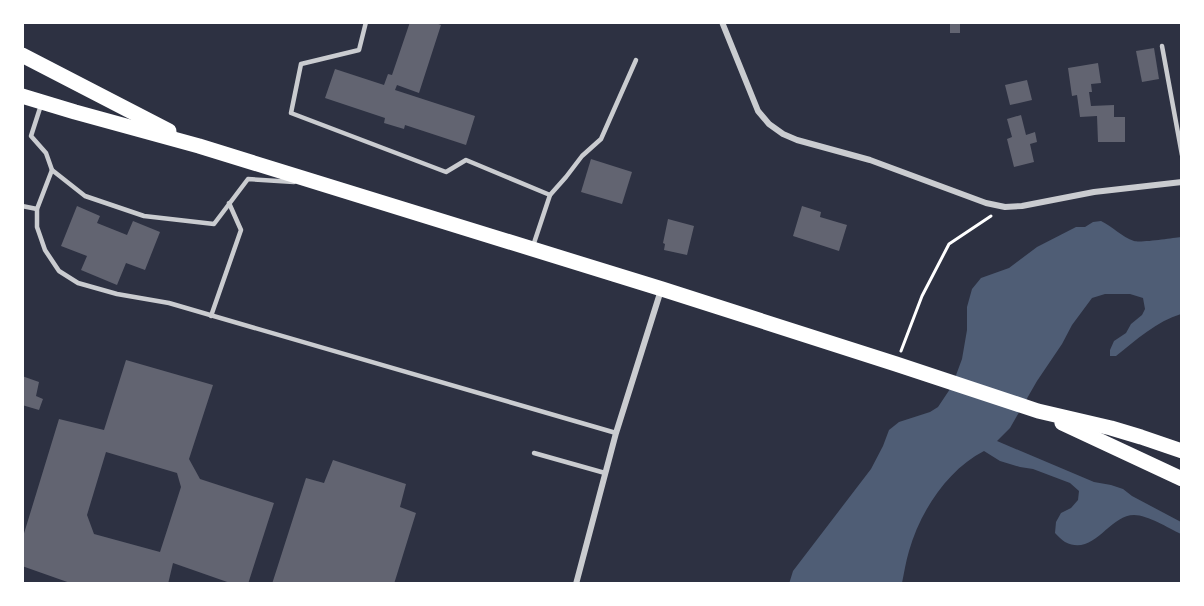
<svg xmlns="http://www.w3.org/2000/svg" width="1204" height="606" font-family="'DM Sans',sans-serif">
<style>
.water{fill:#4f5d75}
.building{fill:#626471;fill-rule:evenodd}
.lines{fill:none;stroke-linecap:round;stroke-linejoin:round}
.path{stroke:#fff;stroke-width:3}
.service{stroke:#caccd0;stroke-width:4.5}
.minor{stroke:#caccd0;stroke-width:6}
.trunk{stroke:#fff;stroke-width:15}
</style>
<rect width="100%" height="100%" fill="#2d3142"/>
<!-- water -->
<path class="water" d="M1101 221C1112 226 1122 237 1134 241 1141 243 1172 238 1181 237V314C1157 321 1136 340 1116 356H1110V350L1114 341 1126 333 1131 324 1142 315 1145 309 1143 298 1130 294H1105L1092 298 1072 325 1062 344 1037 381 1010 428 997 441 1094 482 1111 485 1123 489 1132 496 1181 522V534C1168 528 1148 515 1134 515 1109 515 1094 557 1065 542 1062 540 1058 536 1055 533L1056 522 1061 513 1071 508 1078 500 1079 491 1070 483 1033 469 1020 467 1000 461 984 451C947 470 920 512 909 551 906 561 904 573 902 583L789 584 793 571 871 469 883 446 889 430 899 422 930 412 938 407 952 386 962 359 967 330V307L972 289 981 278 1009 268 1037 247 1076 227H1085L1093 222Z"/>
<!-- building -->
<g class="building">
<polygon points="410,22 433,22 441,25 419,93 397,85 395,90 475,116 466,145 405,125 404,129 384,123 385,118 325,98 335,69 384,85 388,74 392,75"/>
<rect x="950" y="22" width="10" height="11"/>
<polygon points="1154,48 1159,79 1142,82 1136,51"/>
<polygon points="1098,63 1101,83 1091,84 1092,92 1089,92 1091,106 1114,105 1114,117 1125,117 1125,142 1098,142 1097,116 1080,117 1077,95 1072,96 1068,68"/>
<polygon points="1027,80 1032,100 1010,105 1005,85"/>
<polygon points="1021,115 1026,135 1035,132 1037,142 1030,144 1034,162 1014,167 1007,139 1012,137 1007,119"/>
<polygon points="591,159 632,172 622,204 581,192"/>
<polygon points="77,206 100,216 97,223 127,235 133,221 160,232 145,270 126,263 117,285 81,270 87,256 61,246"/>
<polygon points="802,206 821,212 820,217 847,225 839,251 793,236"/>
<polygon points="668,219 694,226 687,255 664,250 665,244 663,243"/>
<path d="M126 360 213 385 189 459 200 479 274 503 248 584H233L173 563 168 584H73L22 566V540L59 419 104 430ZM106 452 177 473 181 487 160 552 94 534 87 515Z"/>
<polygon points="22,376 39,382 36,396 43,399 39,410 22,405"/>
<polygon points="333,460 406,484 400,507 416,513 394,584 272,584 306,478 324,483"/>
</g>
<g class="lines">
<!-- path -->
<polyline class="path" points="901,351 922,296 949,244 991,216"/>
<!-- service -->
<g class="service">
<polyline points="366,22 359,50 301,64 291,113 446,172 466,160 550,195 533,246"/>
<polyline points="1162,46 1182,155"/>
<polyline points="41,105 31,136 46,153 52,170 37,209 37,227 45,250 59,271 78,283 117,294 169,303 616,433"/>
<polyline points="52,170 85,196 144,216 214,224 248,179 294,182"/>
<polyline points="550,195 566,177 582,156 601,139 636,60"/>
<polyline points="22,206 37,209"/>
<polyline points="211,316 241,230 229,203"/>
<polyline points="534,453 605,473"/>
</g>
<!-- minor -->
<g class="minor">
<polyline points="722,22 758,111 769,124 783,134 797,140 870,160 986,203 1005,207 1022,206 1094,192 1182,182"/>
<polyline points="576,584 616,433 661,290"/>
</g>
<!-- trunk -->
<g class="trunk">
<polyline points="22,55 169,131"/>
<polyline points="22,96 75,112 199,146 662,289 896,364 1038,411 1111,428 1141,437 1182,451"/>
<polyline points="1062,423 1182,479"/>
</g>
</g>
<!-- border -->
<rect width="1204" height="606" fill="none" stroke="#ffffff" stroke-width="48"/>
</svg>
